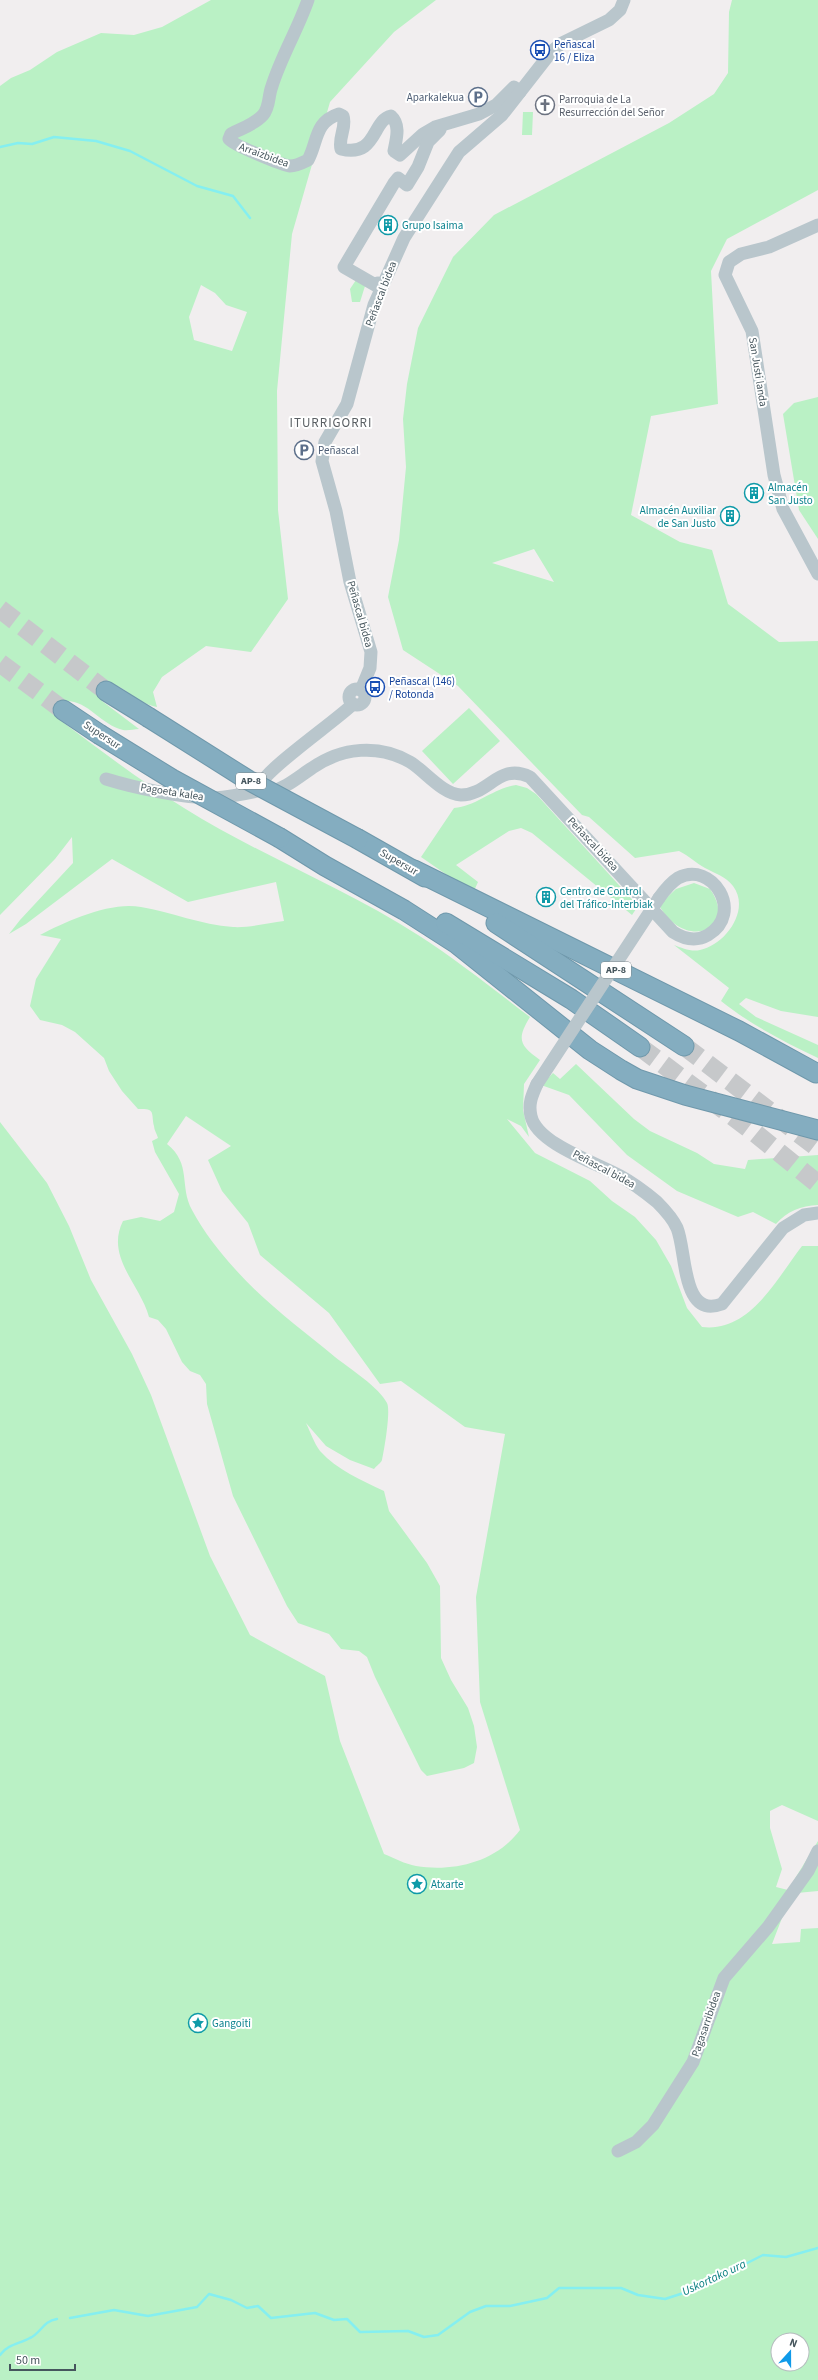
<svg xmlns="http://www.w3.org/2000/svg" width="818" height="2380" font-family="'Source Sans 3',sans-serif">
<style>
.green{fill:#baf1c5;fill-rule:evenodd}
.lines{fill:none;stroke-linecap:round;stroke-linejoin:round}
.stream{stroke:#85eff0;stroke-width:2.5}
.highway-tunnel{stroke:#c6c8ca;stroke-width:19;stroke-dasharray:19 10;stroke-linecap:butt}
.highway-casing{stroke:#6f98ab;stroke-width:21}
.minor{stroke:#b9c6cc;stroke-width:13}
.highway{stroke:#84adc0;stroke-width:19}
.highway-bridge-casing{stroke:#6f98ab;stroke-width:21;stroke-linecap:butt}
.minor-bridge{stroke:#b9c6cc;stroke-width:13}
.highway-bridge{stroke:#84adc0;stroke-width:19}
.labels{text-anchor:middle;dominant-baseline:central;stroke-width:4;stroke-linejoin:round;paint-order:stroke}
.shield{fill:#fff;stroke:#7e898e;stroke-width:1}
.shield-label{font-size:10px;font-weight:bold;fill:#46565d}
.transit-label{font-size:11px;fill:#164399;stroke:#fff;text-anchor:start}
.service-label{font-size:11px;fill:#4e5e75;stroke:#fff;text-anchor:end}
.worship-label{font-size:11px;fill:#5b616d;stroke:#fff;text-anchor:start}
.street-label{font-size:11px;fill:#46565d;stroke:#fff}
.culture-label{font-size:11px;fill:#0d838f;stroke:#fff;text-anchor:start}
.water-label{font-size:12px;font-style:italic;fill:#097f80;stroke:#fff}
.quarter-label{font-size:13px;letter-spacing:1px;fill:#5b6064;stroke:#fff}
</style>
<rect width="100%" height="100%" fill="#f1eeef"/>
<!-- green -->
<g class="green">
<path d="M211 0H436L394 32 330 102 292 234 277 391 278 510 288 599 251 652 206 646 162 677 153 692 157 707C134 702 126 686 108 683L100 694 102 701 139 729C134 729 128 731 123 730 101 725 89 701 66 701L59 711 60 720C101 751 141 781 184 808 259 855 343 887 418 935 457 960 493 989 530 1017 516 1040 520 1045 540 1060L524 1084 523 1110 529 1137 521 1126 507 1119 535 1153 590 1181 612 1201 635 1217 656 1240 671 1266 687 1308 702 1327C750 1333 777 1278 802 1246H818V1821L782 1805 770 1811V1828L782 1869 776 1887 788 1890 818 1841V1891L797 1893 782 1918 772 1944 800 1942 801 1929 818 1928V2380H0V1122L47 1183 69 1226 91 1280 132 1354 151 1395 210 1556 250 1635 325 1676 340 1741 384 1854C394 1858 405 1864 416 1866 454 1872 496 1862 520 1830L480 1702 476 1597 505 1434 465 1427 401 1381 380 1384 329 1313 260 1255 248 1223 222 1191 208 1160 231 1146 186 1116 167 1144C192 1164 179 1186 192 1210 203 1231 219 1251 235 1269 264 1302 301 1329 335 1357 349 1368 380 1388 387 1403 391 1411 384 1451 382 1460 381 1463 376 1466 374 1469L350 1460 326 1446 306 1423C310 1431 314 1443 320 1451 337 1470 361 1480 384 1491L389 1511 427 1563 440 1586 441 1658 451 1680 468 1708 474 1726 477 1747 474 1763 464 1768 427 1776 421 1770 375 1677 367 1657 359 1651 341 1649 329 1634 298 1623 287 1606 233 1496 207 1404 206 1384 200 1375 190 1371 182 1362 166 1329 158 1320 149 1317C140 1284 105 1257 123 1221L141 1217 160 1221 174 1212 179 1194 155 1152 152 1141 158 1138C157 1134 154 1130 154 1126 151 1113 156 1108 138 1109L122 1091 109 1071 104 1058 75 1032 62 1025 40 1020 30 1006 36 979 61 939 40 935C66 921 111 901 141 907 172 912 201 925 233 927 249 928 268 923 284 921L276 882 188 902 112 859 26 924 9 934 20 920 73 863 72 837 55 859 0 915V86L11 78 30 70 57 52 101 33 134 35 162 27ZM201 285 215 293 226 305 247 312 232 351 194 340 189 317ZM778 2340H802V2364H778Z"/>
<path d="M732 0H818V190L727 239 711 271 718 404 651 416 631 515 680 542 712 550 728 604 779 642 818 641V1017L781 1011 746 998 739 1004 756 1017 818 1045V1058C783 1041 751 1025 721 1001L729 988 674 945C682 948 691 952 700 950 725 945 751 910 733 886 725 876 716 874 705 868 696 863 689 856 679 851L635 858 589 817 582 815 458 686 403 650 388 597 399 540 406 467 403 419 407 384 418 328 453 257 494 215 669 123 714 94 728 73 729 12ZM534 549 554 582 492 563Z"/>
<polygon points="523,112 533,112 532,135 522,135"/>
<polygon points="356,280 365,286 360,302 352,302 350,289"/>
<polygon points="818,397 818,539 799,510 783,414 794,403"/>
<polygon points="469,708 500,741 453,784 422,751"/>
<path d="M516 785 527 788 536 794 638 906 632 915 532 833 521 828 509 831 456 865 478 882 473 893 421 857 454 808C477 806 493 788 516 785Z"/>
<path d="M694 883 710 889C739 930 684 952 659 905L676 889Z"/>
<path d="M576 1064 634 1119 650 1131 697 1153 714 1164 745 1169 748 1160 818 1155V1205C801 1206 787 1211 776 1224L753 1212 738 1217 677 1191 627 1155 569 1095 541 1085 553 1073 560 1079Z"/>
</g>
<g class="lines">
<!-- stream -->
<g class="stream">
<polyline points="0,147 18,143 32,144 54,137 96,141 130,151 197,186 233,196 250,218"/>
<polyline points="70,2318 114,2310 148,2316 197,2307 209,2294 231,2300 247,2308 258,2306 271,2318 315,2313 334,2320 347,2319 360,2332 408,2331 424,2337 438,2335 470,2312 486,2306 510,2306 547,2298 559,2288 621,2288 638,2295 665,2299 696,2289 763,2255 786,2257 818,2248"/>
<path d="M0 2355C8 2344 19 2344 30 2338 41 2333 43 2321 57 2319"/>
</g>
<!-- highway-tunnel -->
<g class="highway-tunnel">
<polyline points="0,609 106,691"/>
<polyline points="0,663 63,710"/>
<polyline points="684,1046 818,1148"/>
<polyline points="640,1047 755,1133 818,1184"/>
</g>
<!-- highway casing -->
<g class="highway-casing">
<g id="highway">
<polyline points="106,691 148,717"/>
<polyline points="63,710 99,734"/>
<polyline points="280,838 325,866 404,910 457,944 590,1050 621,1070 637,1079 685,1095 818,1130"/>
<polyline points="358,839 425,877"/>
<polyline points="414,870 739,1031 816,1073"/>
<polyline points="446,923 571,999 640,1047"/>
<polyline points="496,923 684,1046"/>
</g>
</g>
<!-- minor -->
<g class="minor">
<path d="M308 0C298 29 281 57 272 86 268 96 270 107 263 115 254 125 242 128 231 134L229 139C233 145 282 165 290 166 297 166 302 163 308 160 318 142 314 122 339 114L343 116C347 127 338 137 341 149 377 158 372 120 391 116 401 125 396 140 394 151L400 155 423 134 435 127 479 114 496 105 514 87 520 92"/>
<polyline points="818,225 769,247 741,254 729,262 725,275 752,331 774,475 783,509 818,574"/>
<polyline points="382,285 378,283 377,286 344,267 394,183 398,178 407,185 418,167 428,142 440,130"/>
<circle cx="357" cy="697" r="8"/>
<polyline points="361,690 370,668 371,652 350,582 336,511 322,461 325,442 347,404 374,305 404,238 459,152 502,115 552,51 562,43 609,20 620,10 624,0"/>
<path d="M353 704C337 720 266 769 261 784 261 786 261 788 262 790L268 793C286 788 297 778 312 768 342 747 379 744 410 762 425 771 442 794 461 795 489 795 499 762 530 777L673 932C684 939 696 942 708 935 745 913 712 860 678 878 670 883 664 891 659 898"/>
<path d="M106 779C135 788 183 798 213 798 229 797 245 794 262 790"/>
<path d="M537 1084C532 1095 528 1104 531 1116 537 1144 597 1163 620 1176 633 1183 645 1192 657 1202 664 1209 673 1219 677 1228 687 1252 681 1319 722 1304L783 1228 804 1215 818 1213"/>
<polyline points="618,2151 636,2142 653,2125 693,2062 724,1978 768,1927 808,1871 818,1851"/>
</g>
<!-- highway -->
<use href="#highway" class="highway"/>
<!-- highway-bridge casing -->
<g class="highway-bridge-casing">
<g id="highway-bridge">
<polyline points="148,717 248,780 358,839"/>
<polyline points="99,734 172,779 280,838"/>
</g>
</g>
<!-- minor-bridge -->
<polyline class="minor-bridge" points="537,1084 659,898"/>
<!-- highway-bridge -->
<use href="#highway-bridge" class="highway-bridge"/>
</g>
<!-- icons -->
<defs>
<g id="bus-ring" transform="scale(1)"><circle r="9.5" fill="#fff" stroke="#1a4fb4" stroke-width="1.5"/><path d="M-5-6H5V4H4V6H2V4H-2V6H-4V4H-5ZM-3.5-4V0h7V-4ZM-3.5 1.2v1.5H-2V1.2ZM2 1.2v1.5H3.5V1.2Z" fill="#1a4fb4"/></g>
<g id="parking-ring" transform="scale(1)"><circle r="9.5" fill="#fff" stroke="#5c6f8a" stroke-width="1.5"/><path d="M-3.5-5.5H1a3.5 3.5 0 0 1 0 7H-1V5.5H-3.5ZM-1-3.4V-.6H.8a1.4 1.4 0 0 0 0-2.8Z" fill="#5c6f8a"/></g>
<g id="church-ring" transform="scale(1)"><circle r="9.5" fill="#fff" stroke="#6b7280" stroke-width="1.5"/><path d="M-1.2-6h2.4v3.5h3.3v2.4h-3.3V6h-2.4V-.1h-3.3v-2.4h3.3Z" fill="#6b7280"/></g>
<g id="building-ring" transform="scale(1)"><circle r="9.5" fill="#fff" stroke="#0f9aa8" stroke-width="1.5"/><path d="M-4-6H4V6H1V3H-1V6H-4ZM-2.5-4.3h1.7v1.8h-1.7ZM.8-4.3h1.7v1.8H.8ZM-2.5-1h1.7V.8h-1.7ZM.8-1h1.7V.8H.8Z" fill="#0f9aa8"/></g>
<g id="sight-ring" transform="scale(1)"><circle r="9.5" fill="#fff" stroke="#0f9aa8" stroke-width="1.5"/><path d="M0-6L1.8-2.2L6-1.7L2.9 1.2L3.7 5.4L0 3.3L-3.7 5.4L-2.9 1.2L-6-1.7L-1.8-2.2Z" fill="#0f9aa8"/></g>
</defs>
<g fill-rule="evenodd">
<use href="#bus-ring" x="540" y="50"/>
<use href="#parking-ring" x="478" y="97"/>
<use href="#church-ring" x="545" y="105"/>
<use href="#building-ring" x="388" y="225"/>
<use href="#parking-ring" x="304" y="450"/>
<use href="#building-ring" x="754" y="493"/>
<use href="#building-ring" x="730" y="516"/>
<use href="#bus-ring" x="375" y="687"/>
<use href="#building-ring" x="546" y="897"/>
<use href="#sight-ring" x="417" y="1884"/>
<use href="#sight-ring" x="198" y="2023"/>
</g>
<g class="labels">
<!-- shield labels -->
<g class="shield">
<rect x="236" y="773" width="30" height="16" rx="3"/>
<rect x="601" y="962" width="30" height="16" rx="3"/>
</g>
<g class="shield-label">
<text x="251" y="781">AP-8</text>
<text x="616" y="970">AP-8</text>
</g>
<!-- transit labels -->
<g class="transit-label">
<text x="554" y="44">Peñascal<tspan x="554" dy="13">16 / Eliza</tspan></text>
<text x="389" y="681">Peñascal (146)<tspan x="389" dy="13">/ Rotonda</tspan></text>
</g>
<!-- service labels -->
<g class="service-label">
<text x="464" y="97">Aparkalekua</text>
<text x="318" y="450" text-anchor="start">Peñascal</text>
</g>
<!-- worship labels -->
<g class="worship-label">
<text x="559" y="99">Parroquia de La<tspan x="559" dy="13">Resurrección del Señor</tspan></text>
</g>
<!-- street labels -->
<g class="street-label">
<text transform="translate(264 155) rotate(20)">Arraizbidea</text>
<text transform="translate(381 294) rotate(-69)">Peñascal bidea</text>
<text transform="translate(758 372) rotate(81)">San Justi landa</text>
<text transform="translate(360 614) rotate(74)">Peñascal bidea</text>
<text transform="translate(102 735) rotate(33)">Supersur</text>
<text transform="translate(172 792) rotate(9)">Pagoeta kalea</text>
<text transform="translate(593 844) rotate(47)">Peñascal bidea</text>
<text transform="translate(399 862) rotate(30)">Supersur</text>
<text transform="translate(604 1169) rotate(28)">Peñascal bidea</text>
<text transform="translate(706 2024) rotate(-71)">Pagasarribidea</text>
</g>
<!-- culture labels -->
<g class="culture-label">
<text x="402" y="225">Grupo Isaima</text>
<text x="768" y="487">Almacén<tspan x="768" dy="13">San Justo</tspan></text>
<text x="716" y="510" text-anchor="end">Almacén Auxiliar<tspan x="716" dy="13">de San Justo</tspan></text>
<text x="560" y="891">Centro de Control<tspan x="560" dy="13">del Tráfico-Interbiak</tspan></text>
<text x="431" y="1884">Atxarte</text>
<text x="212" y="2023">Gangoiti</text>
</g>
<!-- water labels -->
<g class="water-label">
<text transform="translate(714 2278) rotate(-25)">Uskortako ura</text>
</g>
<!-- quarter labels -->
<g class="quarter-label">
<text x="331" y="423">ITURRIGORRI</text>
</g>
</g>
<!-- north arrow -->
<g transform="translate(790 2352) rotate(21)"><circle r="19" fill="#ffffff" stroke="#b5bbbe"/>
<path d="M0-3L7 15L0 10L-7 15Z" fill="#109ae9"/>
<text y="-6" font-size="11" font-weight="bold" text-anchor="middle" fill="#46565d">N</text>
</g>
<!-- scale -->
<path d="M10 2364v6h65v-6" fill="none" stroke="#46565d" stroke-width="2"/>
<text x="16" y="2364" font-size="12" fill="#46565d" stroke="#ffffff" stroke-width="3" paint-order="stroke">50 m</text>
</svg>
